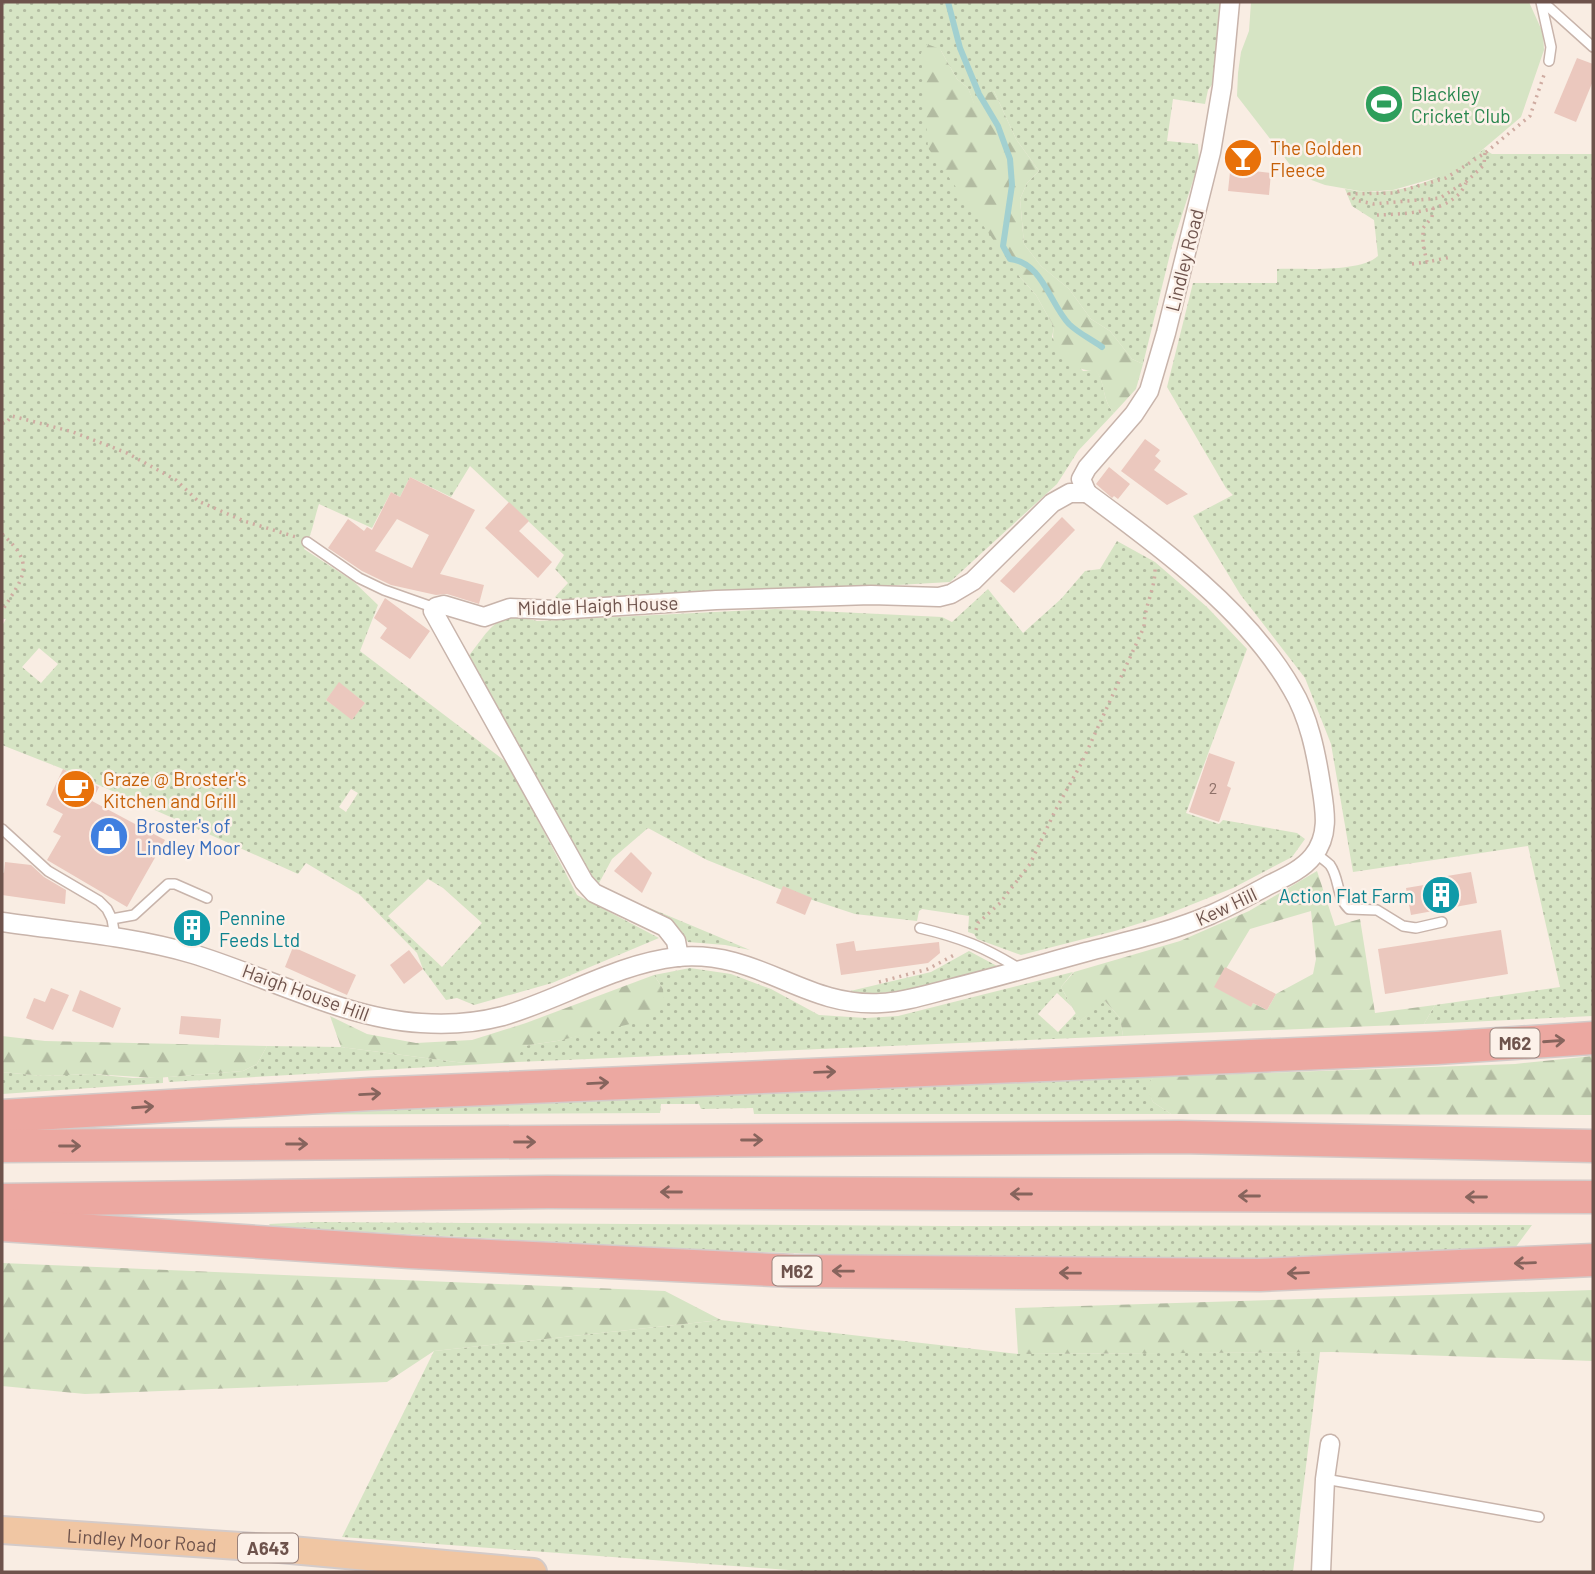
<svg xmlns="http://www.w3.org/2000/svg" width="1595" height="1574" font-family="Barlow,sans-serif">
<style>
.grass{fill:url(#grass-dots);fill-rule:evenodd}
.forest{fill:url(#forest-firs);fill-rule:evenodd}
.pitch{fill:#d6e4c4}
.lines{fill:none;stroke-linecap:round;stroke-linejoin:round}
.stream{stroke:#a2d0d0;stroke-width:6}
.building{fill:#ebc8be;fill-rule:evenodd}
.service-casing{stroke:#c8b4ab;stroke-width:12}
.minor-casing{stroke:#c8b4ab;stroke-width:21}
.primary-casing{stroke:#d4cbc9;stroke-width:30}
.motorway-casing{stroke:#d4cbc9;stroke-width:35}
.path{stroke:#cfaca2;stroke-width:3.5;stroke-dasharray:2 5;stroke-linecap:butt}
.service{stroke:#fff;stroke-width:9}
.minor{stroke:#fff;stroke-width:18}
.primary{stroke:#f0c6a3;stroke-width:26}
.motorway{stroke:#eca8a1;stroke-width:32}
.oneway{stroke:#87645d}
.labels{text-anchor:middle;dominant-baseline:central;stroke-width:5;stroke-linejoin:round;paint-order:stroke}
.number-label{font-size:16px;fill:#8d7068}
.shield{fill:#fcf1e9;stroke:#99827b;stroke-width:2}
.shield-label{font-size:18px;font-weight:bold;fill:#6e534c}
.leisure-label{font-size:19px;fill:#27864d;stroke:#fcf1e9;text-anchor:start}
.food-label{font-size:19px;fill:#c56008;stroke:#fcf1e9;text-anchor:start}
.street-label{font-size:19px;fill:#6e534c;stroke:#fcf1e9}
.shop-label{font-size:19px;fill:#366cbe;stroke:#fcf1e9;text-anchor:start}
.culture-label{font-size:19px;fill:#0d838f;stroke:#fcf1e9;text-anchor:end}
</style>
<defs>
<pattern id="grass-dots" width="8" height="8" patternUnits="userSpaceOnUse" patternTransform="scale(1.75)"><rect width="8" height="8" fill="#d6e4c4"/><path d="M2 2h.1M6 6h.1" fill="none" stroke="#b2bba1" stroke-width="1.8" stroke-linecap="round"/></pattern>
<pattern id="forest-firs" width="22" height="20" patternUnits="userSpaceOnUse" patternTransform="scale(1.75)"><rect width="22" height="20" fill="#d6e4c4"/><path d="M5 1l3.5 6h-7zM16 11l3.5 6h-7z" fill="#b2bba1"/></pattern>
</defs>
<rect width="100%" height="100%" fill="#f9ede3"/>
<!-- grass -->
<g class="grass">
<path d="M2 2H1221L1214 82 1208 90 1205 104 1173 99 1167 141 1198 144 1199 162 1172 246 1143 364 1132 359 1110 331 1091 319 1069 289 1041 266 1024 244 1020 199 1027 183 1039 171 1016 139 994 91 974 104 968 88 957 79 940 49 1019 276 1036 295 1054 327 1052 337 1083 371 1096 370C1107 387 1101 398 1114 413L1078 451 1057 484 950 582 565 604 555 597 568 583 555 569 564 555 470 466 451 497 410 477 400 497 391 492 372 528 319 504C314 519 312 535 304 549L353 581 378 605 360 651 509 764 577 895 659 938 552 983 474 1005 457 998 446 1000 423 969 417 953 360 895 306 863 298 874 63 769 2 745V626L6 619 2 618ZM39 648 58 664 41 683 22 667ZM339 683 365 703 352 719 326 700ZM351 789 358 793 346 812 339 807ZM428 879 443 888 482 923 442 967 388 916Z"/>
<path d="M1484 149 1492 154H1593V1016L1424 1024 1435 1005 1560 987 1528 846 1353 872 1331 744 1305 678 1240 594 1193 516 1233 495 1226 488 1167 387 1193 283H1277V269C1303 268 1359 273 1378 256L1374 220 1352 206 1345 189C1394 200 1446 179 1484 149Z"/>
<path d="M1117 541 1155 562 1207 607 1247 649 1186 813 1219 824 1223 820 1297 833 1305 839 1292 857 1233 888 1163 916 1115 931 1021 955 977 939 974 934 968 932 969 916 922 909 919 911 917 921 855 914 782 890 707 860 648 828 612 859 598 885 587 875 467 658C492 628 494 610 537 621L775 609 942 617 952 622 988 589 1023 633 1061 599 1085 571 1100 569Z"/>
<polygon points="645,906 750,950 725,945 688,942 681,933 642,911"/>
<path d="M969 951 997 966C948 979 897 999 846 992L931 972Z"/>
<polygon points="690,968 731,974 771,989 819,1015 866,1018 898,1016 1073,972 1061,987 1072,1007 1057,993 1038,1014 1058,1032 1076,1013 1080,1021 1104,1000 1120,1018 1123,1036 517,1062 169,1082 168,1077 243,1071 257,1064 267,1046 341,1047 464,1063 523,1046 557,1041 596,1031 663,989 654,975"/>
<polygon points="2,1072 43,1076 91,1074 133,1078 163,1077 163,1083 2,1094"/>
<polygon points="1153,1077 1147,1088 1153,1102 1171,1114 754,1114 753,1108 701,1109 699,1104 661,1104 660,1113 210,1115 1083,1078"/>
<polygon points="312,1222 952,1226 1532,1225 1515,1248 1329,1261 959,1259 707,1250 271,1227 269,1224"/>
<polygon points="721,1320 1018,1354 1320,1352 1293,1572 816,1572 342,1537 434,1351"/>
</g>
<!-- forest -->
<g class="forest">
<path d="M927 44 940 49 957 79 968 88 974 103 984 94 994 91 1016 139 1039 171 1027 183 1020 199 1024 244 1041 266 1069 289 1091 319 1110 331 1132 359 1143 364 1136 389 1114 413C1101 398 1107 387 1096 371 1072 371 1048 353 1054 327L1036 295 1019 276 928 148 921 53Z"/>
<path d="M1317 871 1335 926 1360 919 1375 1013 1435 1005 1424 1024 1123 1036 1120 1018 1105 1001 1080 1021 1061 987 1074 972 1180 941 1249 911ZM1311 911 1316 959 1313 974 1276 994 1267 1010 1253 1003 1251 1006 1215 987 1250 929Z"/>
<polygon points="654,975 663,989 664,1003 643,1021 557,1041 523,1046 517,1062 464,1063 341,1047 330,1016 367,1034 416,1043 472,1040 526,1023"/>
<polygon points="2,1036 45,1041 267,1046 257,1064 243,1071 156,1078 91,1074 43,1076 2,1072"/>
<polygon points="1593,1056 1593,1115 1171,1114 1153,1102 1146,1088 1153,1077 1515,1064"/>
<polygon points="2,1263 665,1291 721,1320 434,1351 387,1382 85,1394 2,1386"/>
<polygon points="1593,1290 1593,1361 1333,1352 1018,1354 1015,1308"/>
</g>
<!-- pitch -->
<polygon class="pitch" points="1251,2 1529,2 1543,33 1544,50 1521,117 1462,167 1449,174 1393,190 1365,192 1325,185 1298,175 1237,96 1238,73 1241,52 1249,31"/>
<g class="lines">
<!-- stream -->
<path class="stream" d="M948 2 960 48 979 94 998 126 1010 159 1012 185 1003 246 1010 259C1042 262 1050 304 1069 324 1078 333 1091 339 1102 347"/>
</g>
<!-- building -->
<g class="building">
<polygon points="1577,58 1593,64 1593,81 1576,122 1554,113"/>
<polygon points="1233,143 1256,145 1254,171 1271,173 1269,195 1228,191"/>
<polygon points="1145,439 1160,450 1155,456 1161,461 1154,470 1188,494 1167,505 1121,471"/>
<polygon points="1109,467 1130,484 1118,499 1114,496 1112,498 1096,484"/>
<path d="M410 477 475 510 440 574 484 585 479 604 447 594 436 595 391 585 362 571 328 548 348 519 364 531 367 527 372 530 391 492 400 497ZM397 519 429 535 412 568 375 551Z"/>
<polygon points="509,502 529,521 519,531 552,562 538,578 485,528"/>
<polygon points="1062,517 1075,530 1014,593 1000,581"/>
<polygon points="385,598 430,631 410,659 380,638 387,628 374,618"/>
<polygon points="339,682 365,703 352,720 326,700"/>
<polygon points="1209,753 1235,762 1227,786 1231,788 1219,822 1189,812"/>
<polygon points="63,769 99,787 92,801 165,840 127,907 47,860 61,836 53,832 63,814 46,805"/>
<polygon points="631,852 652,873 642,893 614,871"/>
<polygon points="5,862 31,865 44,877 66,890 65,904 2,895 2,872 4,873"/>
<polygon points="1471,872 1477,903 1411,915 1406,888 1436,883 1435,878"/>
<polygon points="783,886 812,898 805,915 776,903"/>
<polygon points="1501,930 1508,974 1385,994 1378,949"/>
<polygon points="854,941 856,951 939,942 940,953 928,963 841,975 836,944"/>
<polygon points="293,947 356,975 347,995 285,967"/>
<polygon points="409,950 423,969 404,984 390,965"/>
<polygon points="1225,967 1276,994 1267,1010 1253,1003 1251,1007 1214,987"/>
<polygon points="51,988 69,995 53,1030 26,1018 34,998 45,1002"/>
<polygon points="80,990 121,1008 113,1028 72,1011"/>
<polygon points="181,1016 221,1019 219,1038 179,1034"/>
</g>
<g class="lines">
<!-- service casing -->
<g class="service-casing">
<g id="service">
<polyline points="1541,2 1551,47 1549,61"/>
<polyline points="1543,2 1593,47"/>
<polyline points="307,542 359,578 384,590 435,608"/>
<polyline points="2,829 48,871 99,901 107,909 112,919 115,937"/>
<path d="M1315 853C1320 857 1326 861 1330 865 1340 879 1336 897 1349 909L1377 910 1403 926 1416 928 1442 922"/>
<polyline points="112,919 134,915 168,884 175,884 207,898"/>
<path d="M920 928C962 938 984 947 1020 969"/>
<polyline points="1325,1479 1539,1517"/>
</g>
</g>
<!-- minor casing -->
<g class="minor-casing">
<g id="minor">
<polyline points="1087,493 1081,479 1087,468 1134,414 1149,391 1166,333 1211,152 1222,87 1230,2"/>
<path d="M2 922C64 931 132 936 193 954 265 976 346 1019 421 1023 448 1025 476 1023 503 1016 561 999 616 964 677 957 758 949 804 1008 881 1003 905 1002 929 994 953 988 997 977 1042 964 1086 952 1128 941 1170 932 1210 915 1229 907 1248 896 1267 886 1283 878 1302 870 1313 856 1330 835 1325 810 1321 785 1316 753 1309 717 1292 689 1247 610 1159 546 1087 493"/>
<polyline points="679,957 676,941 665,927 594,893 584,882 433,611 436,607 444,605 484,617 510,608 556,610 716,600 871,595 939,597 951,594 973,581 1052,503 1070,493 1087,493"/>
<polyline points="1321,1572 1325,1479 1330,1444"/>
</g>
</g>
<!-- primary casing -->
<g class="primary-casing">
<g id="primary">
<path id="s1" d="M2 1530 269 1548 533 1572"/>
</g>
</g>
<!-- motorway casing -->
<g class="motorway-casing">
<g id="motorway">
<polyline points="2,1116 370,1094 1437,1048 1593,1038"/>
<polyline points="2,1146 1179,1137 1593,1146"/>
<polyline points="2,1200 548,1192 1593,1197"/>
<polyline points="2,1225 410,1252 793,1271 1260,1275 1593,1260"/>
</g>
</g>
<!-- path -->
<g class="path">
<polyline points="1485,153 1484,165 1467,181 1440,198 1374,204 1355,200 1349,194 1393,193 1446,178 1485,153 1530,116 1545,72"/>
<polyline points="1433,208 1432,217 1423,228 1423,245 1427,262 1451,257"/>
<path d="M1377 215C1404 214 1454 213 1466 183"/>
<polyline points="1412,264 1427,262"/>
<polyline points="2,423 6,423 12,416 73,432 127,453 176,480 198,501 244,521 296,537"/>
<path d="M2 534C37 565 23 577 2 611"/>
<path d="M976 930 978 923 1000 903 1030 864 1055 811 1081 764 1144 627C1144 606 1156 588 1155 567"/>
<polyline points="879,982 928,969 956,954"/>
</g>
<!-- service -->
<use href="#service" class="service"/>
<!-- minor -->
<use href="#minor" class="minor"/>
<!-- primary -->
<use href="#primary" class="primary"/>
<!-- motorway -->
<use href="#motorway" class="motorway"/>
</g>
<!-- one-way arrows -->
<defs><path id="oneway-shaft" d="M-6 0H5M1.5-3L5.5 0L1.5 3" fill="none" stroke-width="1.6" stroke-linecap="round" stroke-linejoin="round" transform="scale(1.75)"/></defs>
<g class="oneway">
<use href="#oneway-shaft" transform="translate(1554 1041) rotate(-4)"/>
<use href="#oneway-shaft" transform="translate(825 1072) rotate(-2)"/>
<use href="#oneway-shaft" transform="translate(598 1083) rotate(-3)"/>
<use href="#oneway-shaft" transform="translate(370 1094) rotate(-3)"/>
<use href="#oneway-shaft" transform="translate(143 1107) rotate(-4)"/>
<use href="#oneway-shaft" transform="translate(752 1140)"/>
<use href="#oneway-shaft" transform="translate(525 1142)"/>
<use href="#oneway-shaft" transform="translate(297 1144)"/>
<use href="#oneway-shaft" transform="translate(70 1146)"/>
<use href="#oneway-shaft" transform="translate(671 1192) rotate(-180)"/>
<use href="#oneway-shaft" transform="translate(1021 1194) rotate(-180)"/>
<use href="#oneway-shaft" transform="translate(1249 1196) rotate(-180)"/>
<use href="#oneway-shaft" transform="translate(1476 1197) rotate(-180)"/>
<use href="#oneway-shaft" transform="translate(1525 1263) rotate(178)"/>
<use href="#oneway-shaft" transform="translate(843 1271) rotate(-179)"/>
<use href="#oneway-shaft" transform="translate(1070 1273) rotate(-179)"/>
<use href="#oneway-shaft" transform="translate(1298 1273) rotate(178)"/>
</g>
<!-- icons -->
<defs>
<g id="stadium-disc" transform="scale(2.0125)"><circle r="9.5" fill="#2e9e5b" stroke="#fcf1e9"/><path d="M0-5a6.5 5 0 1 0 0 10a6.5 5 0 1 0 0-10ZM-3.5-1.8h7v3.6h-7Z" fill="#fff"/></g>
<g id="bar-disc" transform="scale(2.0125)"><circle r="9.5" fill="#e8710a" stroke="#fcf1e9"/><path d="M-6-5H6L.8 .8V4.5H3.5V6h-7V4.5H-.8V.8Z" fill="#fff"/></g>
<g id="cafe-disc" transform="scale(2.0125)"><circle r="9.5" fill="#e8710a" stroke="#fcf1e9"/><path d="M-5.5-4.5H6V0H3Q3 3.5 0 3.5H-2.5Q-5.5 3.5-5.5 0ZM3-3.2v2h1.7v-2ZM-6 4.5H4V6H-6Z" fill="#fff"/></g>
<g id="shop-disc" transform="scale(2.0125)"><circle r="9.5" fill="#3f7fe0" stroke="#fcf1e9"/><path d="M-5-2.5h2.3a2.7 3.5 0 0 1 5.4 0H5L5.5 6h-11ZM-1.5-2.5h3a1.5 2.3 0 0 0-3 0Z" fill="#fff"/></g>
<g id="building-disc" transform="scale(2.0125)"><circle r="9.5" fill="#0f9aa8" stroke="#fcf1e9"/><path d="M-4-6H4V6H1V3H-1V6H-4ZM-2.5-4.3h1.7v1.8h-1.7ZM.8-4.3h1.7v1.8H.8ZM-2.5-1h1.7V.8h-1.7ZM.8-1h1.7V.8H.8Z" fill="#fff"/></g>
</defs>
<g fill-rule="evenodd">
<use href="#stadium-disc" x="1384" y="104"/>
<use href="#bar-disc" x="1243" y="158"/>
<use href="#cafe-disc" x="76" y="789"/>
<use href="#shop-disc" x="109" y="836"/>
<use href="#building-disc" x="1441" y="895"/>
<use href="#building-disc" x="192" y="928"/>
</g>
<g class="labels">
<!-- number labels -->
<g class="number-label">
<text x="1213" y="787">2</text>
</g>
<!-- shield labels -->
<g class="shield">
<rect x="1490.5" y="1028.5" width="49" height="29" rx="5"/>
<rect x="772.5" y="1256.5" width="49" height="29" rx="5"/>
<rect x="238" y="1533.5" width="60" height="29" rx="5"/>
</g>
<g class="shield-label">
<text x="1515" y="1043">M62</text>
<text x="797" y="1271">M62</text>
<text x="268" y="1548">A643</text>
</g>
<!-- leisure labels -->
<g class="leisure-label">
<text x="1411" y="93">Blackley<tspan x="1411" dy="22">Cricket Club</tspan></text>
</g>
<!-- food labels -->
<g class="food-label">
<text x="1270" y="147">The Golden<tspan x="1270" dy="22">Fleece</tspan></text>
<text x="103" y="778">Graze @ Broster's<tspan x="103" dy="22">Kitchen and Grill</tspan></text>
</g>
<!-- street labels -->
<g class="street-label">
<text transform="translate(1184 260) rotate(-76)">Lindley Road</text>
<text transform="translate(598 605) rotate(-2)">Middle Haigh House</text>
<text transform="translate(1226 906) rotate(-25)">Kew Hill</text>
<text transform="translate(306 992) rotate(20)">Haigh House Hill</text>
<text stroke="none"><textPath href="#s1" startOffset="140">Lindley Moor Road</textPath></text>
</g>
<!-- shop labels -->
<g class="shop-label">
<text x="136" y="825">Broster's of<tspan x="136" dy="22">Lindley Moor</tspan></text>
</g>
<!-- culture labels -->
<g class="culture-label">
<text x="1414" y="895">Action Flat Farm</text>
<text x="219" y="917" text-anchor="start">Pennine<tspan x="219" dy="22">Feeds Ltd</tspan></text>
</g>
</g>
<!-- border -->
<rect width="1595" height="1574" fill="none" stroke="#6e534c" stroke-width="7"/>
</svg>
